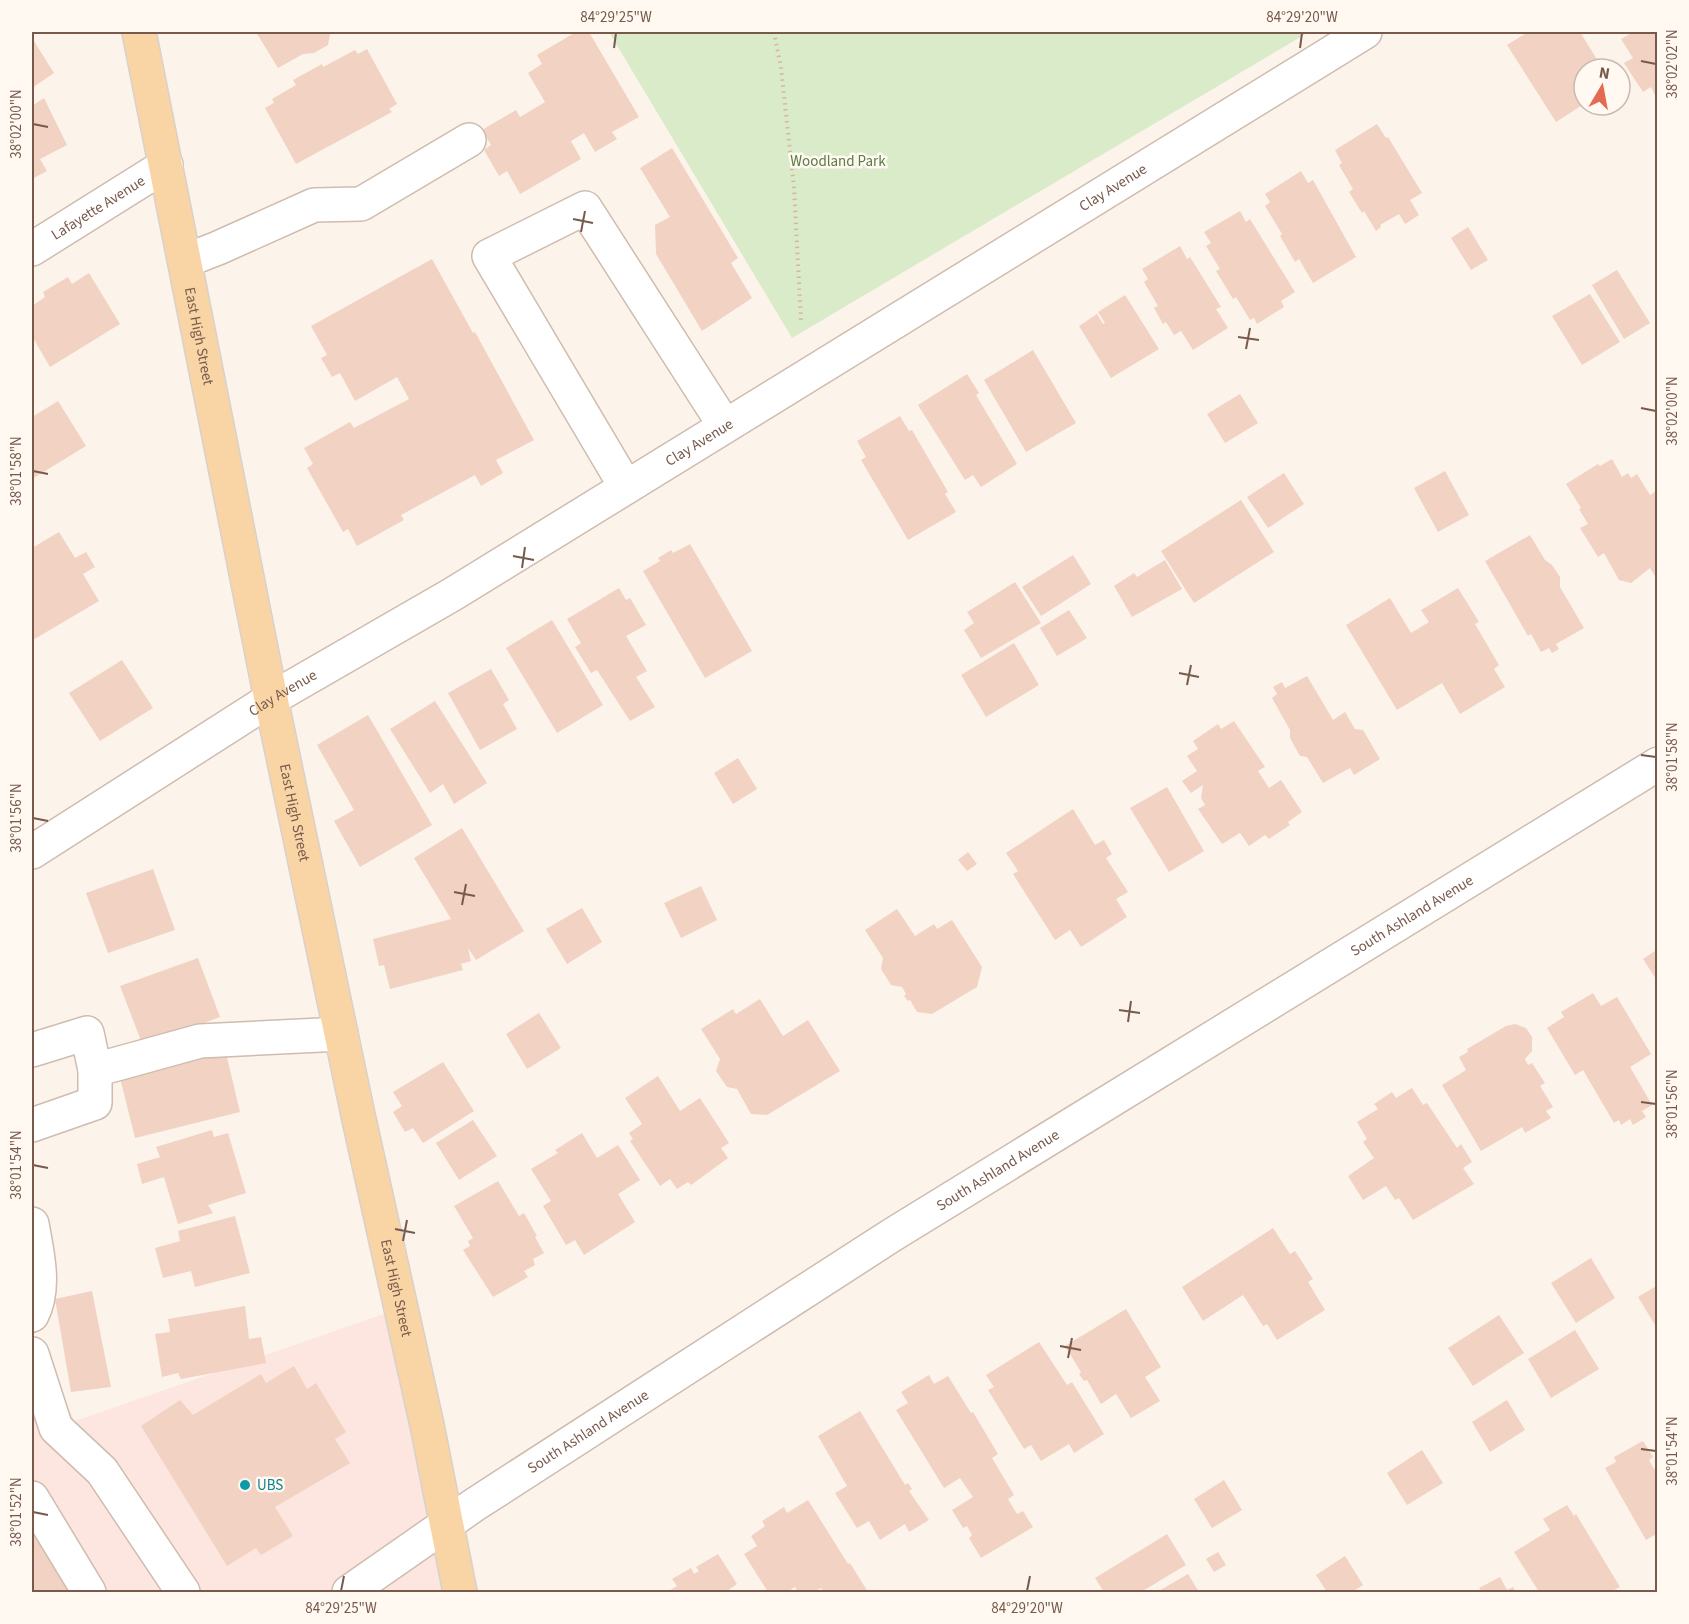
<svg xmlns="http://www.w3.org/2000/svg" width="1689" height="1624" font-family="'Source Sans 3',sans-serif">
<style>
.commercial{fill:#fce6df}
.green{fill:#d9ebc9}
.building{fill:#f1d2c3}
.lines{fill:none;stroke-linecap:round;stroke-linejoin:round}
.minor-casing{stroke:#cfbcaf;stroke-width:36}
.major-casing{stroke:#d9d1cd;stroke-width:36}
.path{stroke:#d7b5a5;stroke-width:4;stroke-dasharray:1.5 4.5;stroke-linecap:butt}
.minor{stroke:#fff;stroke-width:33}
.major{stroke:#f9d4a5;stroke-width:33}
.ticks{fill:none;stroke:#785a4d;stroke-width:2}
.culture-dot{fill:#0f9aa8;stroke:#fff9f2;stroke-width:2}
.labels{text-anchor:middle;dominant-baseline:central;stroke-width:5;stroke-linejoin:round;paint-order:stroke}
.park-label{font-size:15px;fill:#5a7d45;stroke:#fff9f2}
.street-label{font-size:15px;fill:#785a4d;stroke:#fff9f2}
.culture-label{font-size:15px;fill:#0d838f;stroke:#fff9f2;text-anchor:start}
.neatline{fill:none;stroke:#785a4d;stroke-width:2}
.ticks-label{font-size:15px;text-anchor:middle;fill:#785a4d}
</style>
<rect width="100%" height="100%" fill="#fcf4eb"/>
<!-- commercial -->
<polygon class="commercial" points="401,1308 460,1592 32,1592 32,1343 75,1421"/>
<!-- green -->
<polygon class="green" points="609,32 1309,32 792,338"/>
<!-- building -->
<g class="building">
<polygon points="256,32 335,32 330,34 328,45 314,53 303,54 278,68"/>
<polygon points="576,32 589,32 639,117 612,132 617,139 595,152 584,133 571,141 581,159 520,194 507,171 499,176 484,150 491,145 482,130 516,110 520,117 545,102 528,73 542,64 537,55"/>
<polygon points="1528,32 1580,32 1603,69 1584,69 1584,87 1581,88 1584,93 1584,104 1556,122 1507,45"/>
<polygon points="1633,32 1658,32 1658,101 1651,87 1643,92 1624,63 1633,58 1621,39"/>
<polygon points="32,38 54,73 32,88"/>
<polygon points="367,49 397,104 389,109 392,112 296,164 265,108 274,103 272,99 296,85 293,80 322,64 323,67 355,50 358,54"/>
<polygon points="44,98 67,145 40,159 47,171 32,179 32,106"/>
<polygon points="1377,124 1386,138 1388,137 1422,193 1410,200 1419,215 1405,224 1399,214 1380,225 1381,227 1376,231 1364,211 1362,213 1349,192 1353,189 1339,165 1342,163 1335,150"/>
<polygon points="672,148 738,258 731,263 752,298 702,331 656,254 655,225 670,217 640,168"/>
<polygon points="1301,171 1308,183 1313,180 1356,257 1313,283 1299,259 1295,262 1280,236 1282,234 1265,206 1270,202 1265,194"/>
<polygon points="1240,211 1246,222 1250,219 1295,292 1281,301 1284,307 1257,324 1254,318 1250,320 1236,297 1233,299 1216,271 1220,269 1206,246 1211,243 1204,232"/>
<polygon points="1468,227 1488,260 1471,270 1451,238"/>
<polygon points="1180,246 1187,259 1190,257 1221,307 1216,309 1228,328 1193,350 1181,331 1174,335 1166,322 1163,324 1154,308 1158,306 1144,282 1148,279 1142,269"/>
<polygon points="432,259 473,333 475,332 534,440 496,460 503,473 481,486 475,475 401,515 404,520 357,546 348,529 343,532 307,468 313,464 304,448 350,422 354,428 409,399 397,377 355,401 340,373 332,377 321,358 327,355 311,326"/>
<polygon points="1617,270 1650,323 1624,339 1592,285"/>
<polygon points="89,273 120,324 50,367 32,336 32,306 45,297 43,292 68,277 72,284"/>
<polygon points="1590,294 1620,342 1582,365 1552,316"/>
<polygon points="1125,295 1159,349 1111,378 1079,326 1097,314 1103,324 1105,323 1098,312"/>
<polygon points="1033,350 1076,423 1026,452 984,380"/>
<polygon points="967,374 979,393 976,395 1017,464 981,487 973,475 965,480 918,405"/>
<polygon points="1240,394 1258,423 1225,443 1207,414"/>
<polygon points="58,401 86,446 32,479 32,417"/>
<polygon points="900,416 909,431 912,430 948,492 945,494 956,512 908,540 861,460 866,457 857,441"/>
<polygon points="1612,459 1622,477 1628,473 1631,478 1637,474 1650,495 1658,490 1658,581 1650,568 1631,583 1619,580 1604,553 1598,557 1580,528 1588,524 1579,509 1581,508 1566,484 1598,464 1600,466"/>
<polygon points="1445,471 1469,515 1438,532 1414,488"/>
<polygon points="1284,473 1304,504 1268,528 1247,497"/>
<polygon points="1241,500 1274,552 1194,603 1161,551"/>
<polygon points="59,532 75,558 86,552 95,567 83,574 99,601 33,640 32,548"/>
<polygon points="1530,535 1545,560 1552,565 1560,577 1560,587 1584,628 1556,644 1559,649 1552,653 1549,648 1541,652 1531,634 1528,636 1485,561"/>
<polygon points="690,544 752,651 705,678 643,571 660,561 658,558 671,550 673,553"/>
<polygon points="1073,555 1091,584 1041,616 1022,587"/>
<polygon points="1165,560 1182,589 1132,617 1114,586 1134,573 1137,577"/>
<polygon points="1015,582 1041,623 981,658 964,630 974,623 967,612"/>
<polygon points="619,588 626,600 630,598 646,625 626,636 647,671 636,677 655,707 630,721 597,670 591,673 575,647 581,643 567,619"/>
<polygon points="1458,588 1479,622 1475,624 1499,665 1494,669 1505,687 1460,714 1442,683 1397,710 1346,625 1390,598 1411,633 1429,622 1421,610"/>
<polygon points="1069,610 1087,638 1057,656 1040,628"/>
<polygon points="552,620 603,705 557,733 506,648"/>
<polygon points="1014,643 1039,685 986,717 961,675"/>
<polygon points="122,660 153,708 100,741 69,693"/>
<polygon points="491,669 509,700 503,704 517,729 480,750 448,693"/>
<polygon points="1307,676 1333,720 1345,712 1355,729 1363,730 1380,759 1354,775 1350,768 1323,783 1307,757 1300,756 1290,738 1290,730 1272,698 1277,694 1273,687 1282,682 1285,688"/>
<polygon points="435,701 487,783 454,804 443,784 430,793 390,729"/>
<polygon points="368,715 432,825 360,867 334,821 354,810 317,745"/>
<polygon points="1234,721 1265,767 1258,771 1269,788 1281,780 1302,812 1288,822 1290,825 1269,839 1265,835 1249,846 1240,833 1222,844 1198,809 1205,805 1201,798 1203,785 1191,793 1182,781 1197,771 1187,756 1198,749 1193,741 1218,724 1221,729"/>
<polygon points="738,758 757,789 733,804 714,773"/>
<polygon points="1167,787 1204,851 1169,872 1130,808"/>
<polygon points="1073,809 1095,845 1104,840 1112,854 1106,858 1128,892 1116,899 1127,917 1081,947 1070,930 1055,940 1013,874 1018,871 1006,853"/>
<polygon points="462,828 524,931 476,960 468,948 471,961 461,964 463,970 390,989 384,965 379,966 373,939 451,919 414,858"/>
<polygon points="968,852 977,864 967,871 958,860"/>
<polygon points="153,869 175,930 108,953 86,893"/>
<polygon points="701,886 717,920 681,938 664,903"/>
<polygon points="582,908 602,942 567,964 546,929"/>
<polygon points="897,909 915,936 934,924 937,929 952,920 982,967 977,987 932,1014 917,1012 910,1000 908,1001 904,996 906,994 902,987 891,985 881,969 883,958 865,930"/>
<polygon points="1658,949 1658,982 1643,959"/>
<polygon points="198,958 220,1017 143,1046 120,986"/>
<polygon points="1593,993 1601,1006 1617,997 1651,1054 1630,1067 1652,1105 1642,1111 1646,1117 1633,1125 1630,1119 1621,1125 1619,1120 1614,1123 1583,1070 1575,1075 1547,1028 1564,1017 1561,1012"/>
<polygon points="760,999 783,1036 808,1020 840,1071 767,1115 751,1114 737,1089 727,1087 716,1071 720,1059 701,1029 733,1009 736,1014"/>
<polygon points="539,1013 561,1048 527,1069 506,1034"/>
<polygon points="1515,1024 1526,1028 1532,1037 1532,1051 1525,1059 1528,1065 1532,1063 1545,1083 1540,1086 1553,1107 1546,1111 1551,1118 1525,1133 1522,1127 1481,1151 1442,1085 1466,1070 1459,1057 1468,1052 1467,1049 1506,1026"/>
<polygon points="225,1049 240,1112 135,1138 119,1074"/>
<polygon points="443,1062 474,1111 423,1143 413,1128 405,1132 393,1112 402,1106 393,1092"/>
<polygon points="658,1076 680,1111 700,1098 729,1143 721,1148 728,1158 691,1185 688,1182 677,1189 670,1179 660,1186 630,1141 633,1139 629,1133 642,1124 625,1098"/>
<polygon points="1412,1088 1423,1105 1427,1103 1457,1148 1461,1144 1472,1162 1463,1168 1474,1184 1413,1220 1399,1198 1395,1200 1386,1186 1363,1200 1348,1176 1374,1158 1363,1142 1367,1139 1357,1122 1378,1109 1374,1104 1392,1092 1396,1098"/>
<polygon points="473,1120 497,1156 459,1180 436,1143"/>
<polygon points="212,1130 214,1137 228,1133 246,1193 208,1205 213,1213 178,1224 164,1177 142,1184 137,1164 160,1157 156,1147"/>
<polygon points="582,1133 597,1158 618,1145 640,1180 618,1194 635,1222 584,1255 575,1240 566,1245 543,1206 551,1201 531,1169 558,1153 555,1150"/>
<polygon points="498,1181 519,1216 524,1213 537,1236 535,1237 544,1253 533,1259 535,1265 524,1271 528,1277 493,1297 463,1250 470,1246 468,1241 473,1238 454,1206"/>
<polygon points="235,1216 250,1273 195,1287 191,1271 163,1278 155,1248 180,1241 178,1231"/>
<polygon points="1273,1228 1290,1254 1295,1251 1313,1279 1308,1282 1325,1310 1277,1340 1267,1324 1263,1326 1243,1295 1203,1321 1182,1287"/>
<polygon points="1591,1258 1615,1298 1576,1323 1551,1283"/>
<polygon points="1658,1285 1658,1324 1655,1325 1638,1297"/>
<polygon points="92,1291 111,1387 71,1392 55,1299"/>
<polygon points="245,1306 249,1339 261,1337 266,1363 181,1379 178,1373 162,1377 155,1334 170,1332 168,1319"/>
<polygon points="1126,1309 1161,1367 1145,1377 1160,1401 1131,1418 1116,1394 1101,1404 1087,1380 1084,1381 1079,1374 1081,1372 1065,1346"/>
<polygon points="1499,1315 1524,1353 1473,1386 1448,1348"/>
<polygon points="1575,1330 1599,1369 1551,1398 1528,1359"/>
<polygon points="1039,1342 1067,1385 1072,1382 1104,1434 1074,1453 1069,1444 1041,1461 1031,1445 1024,1449 988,1390 994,1387 986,1375"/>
<polygon points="294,1366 307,1389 316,1383 346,1432 335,1439 350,1463 275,1507 293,1536 261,1555 256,1548 227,1566 141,1426 180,1400 193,1415 261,1374 266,1383"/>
<polygon points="929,1375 934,1384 948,1376 971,1413 973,1412 998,1454 992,1458 1014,1495 1008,1499 1017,1514 1023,1511 1033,1527 981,1558 969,1538 972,1535 967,1526 963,1528 952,1510 973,1497 960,1478 944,1488 896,1410 908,1403 901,1392"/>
<polygon points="1507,1400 1525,1430 1490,1452 1472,1422"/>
<polygon points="860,1411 905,1485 908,1483 912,1489 909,1491 929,1520 909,1532 905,1524 880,1540 869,1521 857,1528 835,1493 847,1486 818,1436"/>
<polygon points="1643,1441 1653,1457 1649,1460 1654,1469 1658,1467 1658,1533 1646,1540 1605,1468 1616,1462 1614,1457"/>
<polygon points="1422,1450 1443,1483 1407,1505 1387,1473"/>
<polygon points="1224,1480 1242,1510 1212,1528 1194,1499"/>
<polygon points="808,1500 848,1564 850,1563 868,1592 824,1592 821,1588 814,1592 798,1592 795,1587 787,1592 768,1592 744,1554 757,1546 751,1536 765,1526 762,1521 784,1507 787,1513"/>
<polygon points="1567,1505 1574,1516 1576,1514 1620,1587 1610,1592 1539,1592 1514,1552 1550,1530 1543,1519"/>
<polygon points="32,1519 78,1592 32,1592"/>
<polygon points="1167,1534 1186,1565 1141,1592 1104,1592 1095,1578"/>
<polygon points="1218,1552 1226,1565 1214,1572 1206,1559"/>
<polygon points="718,1554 737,1584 727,1591 728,1592 667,1592 677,1586 672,1579 691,1568 694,1574 699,1571 696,1567"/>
<polygon points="1345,1556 1363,1585 1352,1592 1327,1592 1316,1575"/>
<polygon points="1188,1574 1199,1592 1157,1592"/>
<polygon points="1500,1577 1507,1590 1513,1587 1516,1592 1482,1592 1479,1588"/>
</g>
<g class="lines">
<!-- minor casing -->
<g class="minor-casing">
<g id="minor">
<path id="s1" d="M32 249 166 165"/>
<polyline points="185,261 218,248 314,205 361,204 469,140"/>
<polyline points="626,487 489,256 585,208 725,426"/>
<path id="s2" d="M32 852 271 699 453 594 1365 32"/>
<polyline points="32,1050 87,1033 95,1070 200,1041 341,1034"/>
<polyline points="32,1125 95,1103 95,1070"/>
<path d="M32 1224C37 1252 46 1288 32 1315"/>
<polyline points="32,1354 56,1428 102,1471 183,1592"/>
<polyline points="32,1498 89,1592"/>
<path id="s3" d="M349 1592 474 1505 892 1235 1658 764"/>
</g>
</g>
<!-- major casing -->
<g class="major-casing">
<g id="major">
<path id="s4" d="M139 32 271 699 358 1115 427 1425 460 1592"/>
</g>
</g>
<!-- path -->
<polyline class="path" points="774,32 781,68 794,187 801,321"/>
<!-- minor -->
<use href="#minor" class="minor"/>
<!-- major -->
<use href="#major" class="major"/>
</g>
<!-- ticks -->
<path class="ticks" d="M614 48 616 33M1300 48 1302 33M1641 61 1656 64M33 124 48 127M573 219 593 223M581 232 585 211M1238 337 1259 340M1246 349 1250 328M1641 408 1656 411M33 471 48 474M513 556 534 560M522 568 525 547M1179 673 1199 677M1187 685 1191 665M1641 755 1656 757M33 818 48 821M454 892 475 896M462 905 466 884M1119 1010 1140 1013M1128 1022 1131 1001M1641 1102 1656 1104M33 1165 48 1168M395 1229 415 1233M403 1241 407 1220M1060 1346 1081 1350M1068 1358 1072 1338M1641 1449 1656 1451M33 1512 48 1515M341 1591 344 1576M1027 1591 1030 1576"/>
<!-- markers -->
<circle class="culture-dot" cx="245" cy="1485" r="6"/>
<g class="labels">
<!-- park labels -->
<g class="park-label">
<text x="838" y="161">Woodland Park</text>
</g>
<!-- street labels -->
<g class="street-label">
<text stroke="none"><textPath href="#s2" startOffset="1269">Clay Avenue</textPath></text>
<text stroke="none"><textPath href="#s1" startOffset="78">Lafayette Avenue</textPath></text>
<text stroke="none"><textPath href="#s4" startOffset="310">East High Street</textPath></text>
<text stroke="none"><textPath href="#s2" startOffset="783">Clay Avenue</textPath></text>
<text stroke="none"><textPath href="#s2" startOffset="297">Clay Avenue</textPath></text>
<text stroke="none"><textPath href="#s4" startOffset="796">East High Street</textPath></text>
<text stroke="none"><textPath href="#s3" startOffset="1260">South Ashland Avenue</textPath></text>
<text stroke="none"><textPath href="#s3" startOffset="774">South Ashland Avenue</textPath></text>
<text stroke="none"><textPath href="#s4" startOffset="1282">East High Street</textPath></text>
<text stroke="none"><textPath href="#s3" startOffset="288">South Ashland Avenue</textPath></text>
</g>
<!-- culture labels -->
<g class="culture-label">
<text x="257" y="1485">UBS</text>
</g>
</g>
<!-- border -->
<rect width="1689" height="1624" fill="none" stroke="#fff9f2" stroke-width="66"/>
<!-- north arrow -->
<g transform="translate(1602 87) rotate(10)"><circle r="28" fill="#fff9f2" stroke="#c9b9b0" stroke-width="1.5"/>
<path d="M0-4.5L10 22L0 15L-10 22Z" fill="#e36a53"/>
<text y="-9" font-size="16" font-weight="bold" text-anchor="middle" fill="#785a4d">N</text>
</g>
<rect x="33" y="33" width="1623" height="1558" class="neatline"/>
<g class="ticks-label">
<text x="616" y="22">84°29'25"W</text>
<text x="1302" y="22">84°29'20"W</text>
<text transform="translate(1672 64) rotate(-90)" y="5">38°02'02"N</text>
<text transform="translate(16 124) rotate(-90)" y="5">38°02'00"N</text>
<text transform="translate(1672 411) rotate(-90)" y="5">38°02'00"N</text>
<text transform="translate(16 471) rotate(-90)" y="5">38°01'58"N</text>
<text transform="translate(1672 757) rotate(-90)" y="5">38°01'58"N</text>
<text transform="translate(16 818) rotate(-90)" y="5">38°01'56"N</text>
<text transform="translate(1672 1104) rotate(-90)" y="5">38°01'56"N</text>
<text transform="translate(16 1165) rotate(-90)" y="5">38°01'54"N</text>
<text transform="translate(1672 1451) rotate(-90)" y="5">38°01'54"N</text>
<text transform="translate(16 1512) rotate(-90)" y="5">38°01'52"N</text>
<text x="341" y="1613">84°29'25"W</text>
<text x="1027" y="1613">84°29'20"W</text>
</g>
</svg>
